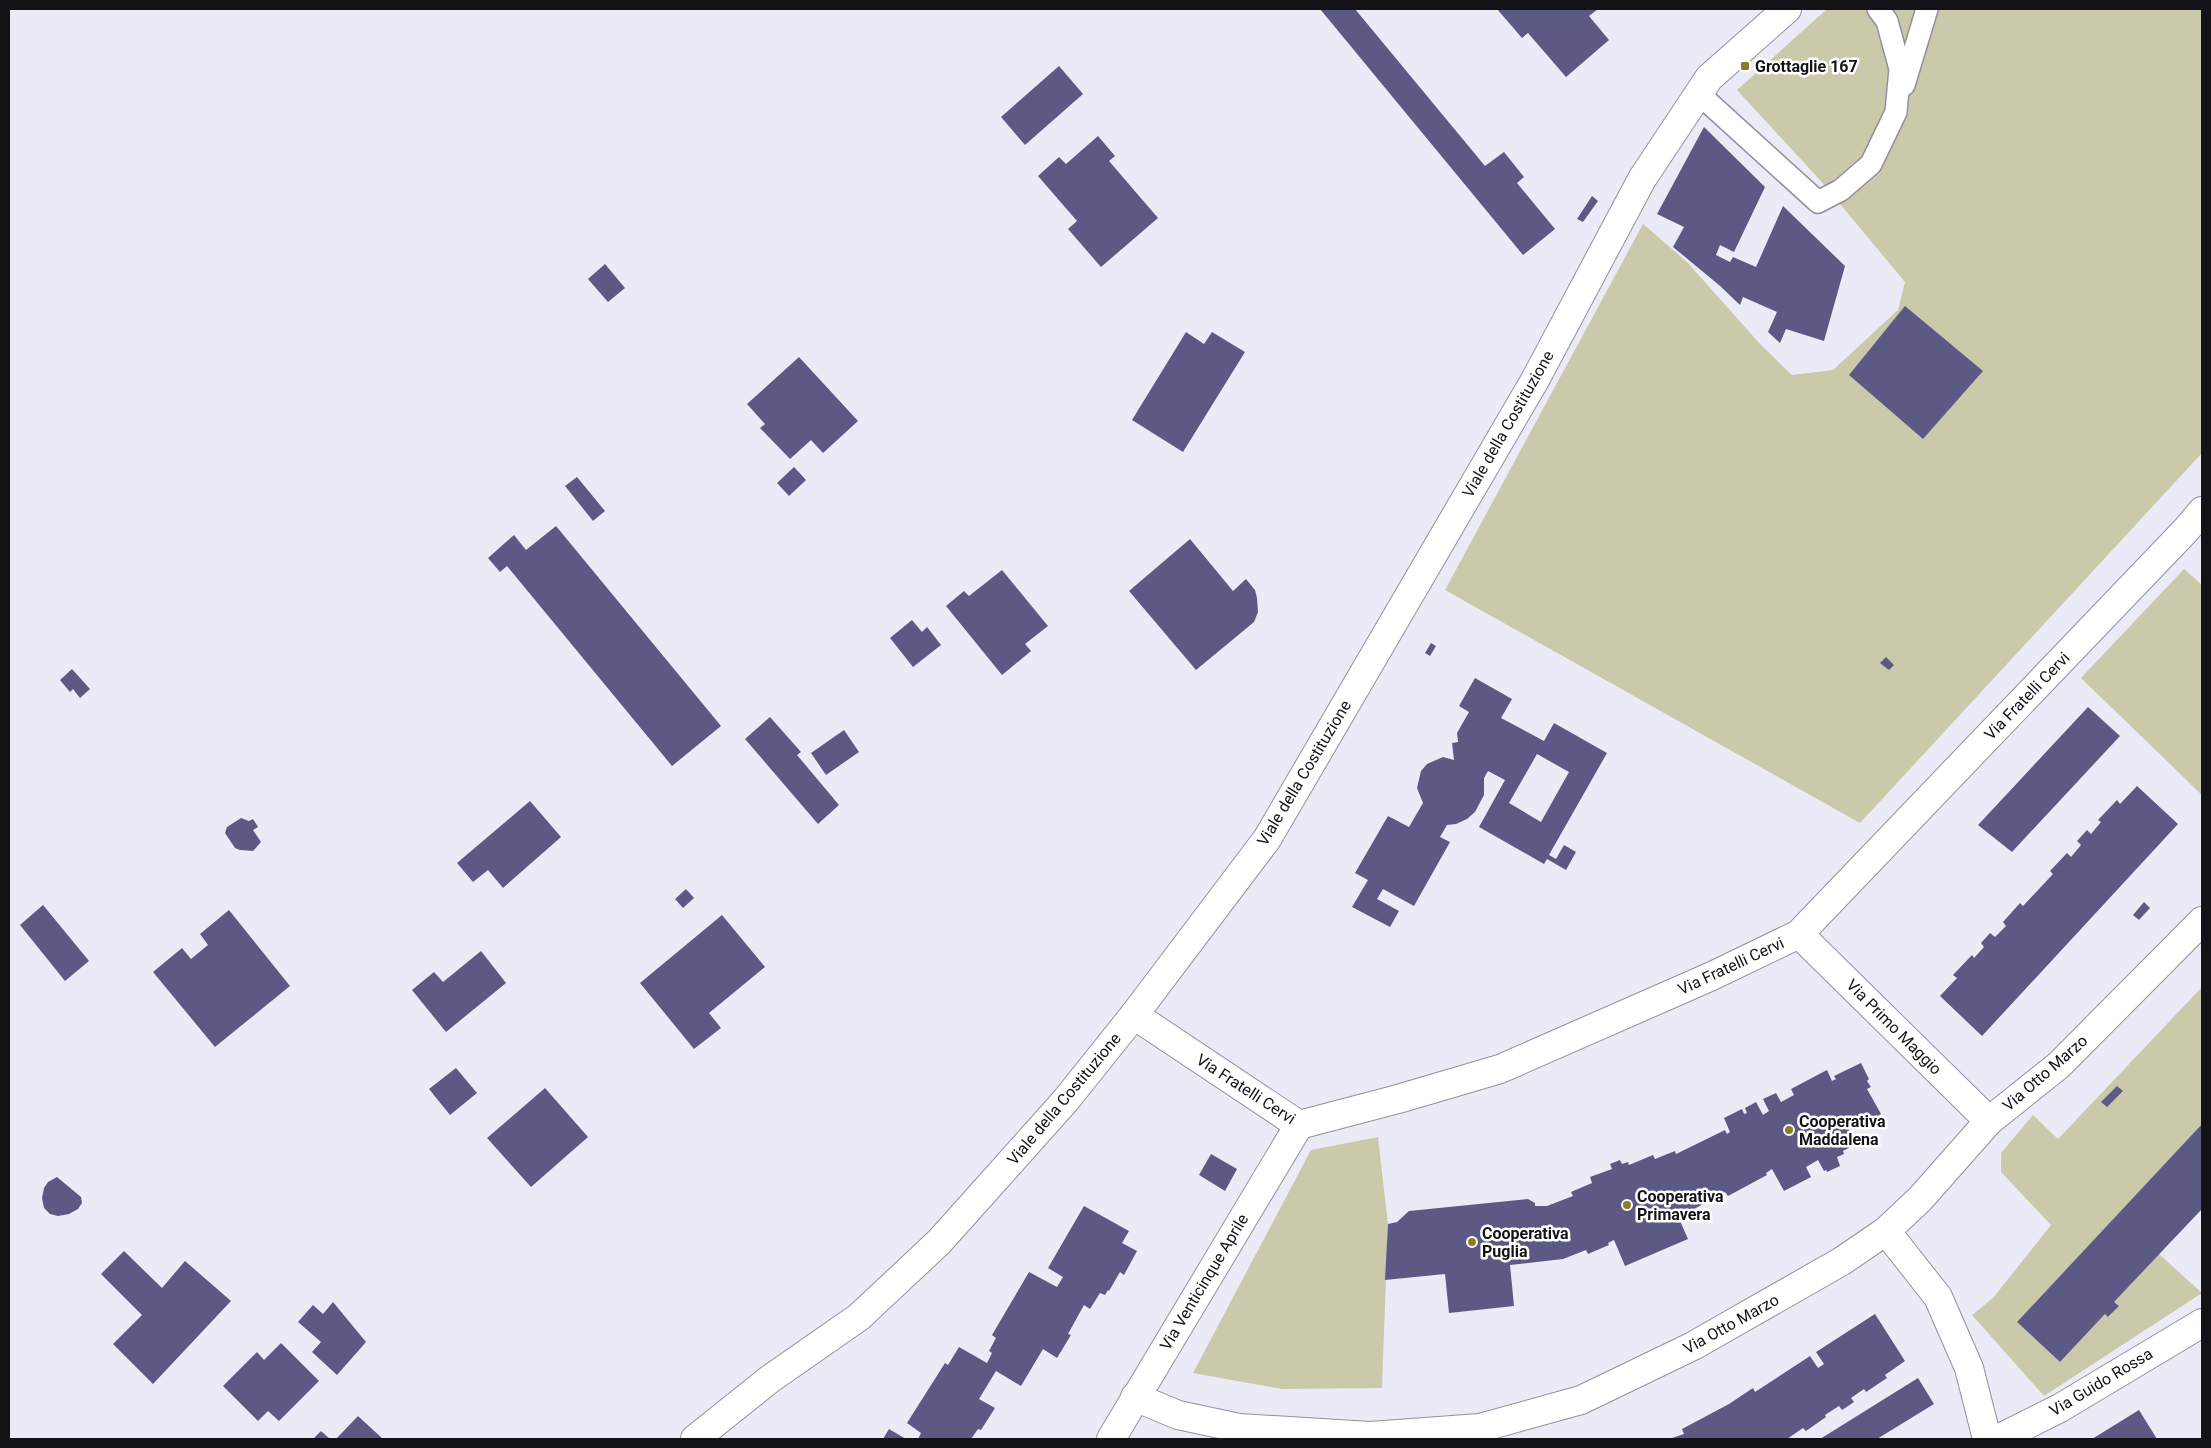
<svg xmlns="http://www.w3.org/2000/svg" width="2211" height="1448" font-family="Roboto,sans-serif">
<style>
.green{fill:#cac9a9}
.building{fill:#5c5a84;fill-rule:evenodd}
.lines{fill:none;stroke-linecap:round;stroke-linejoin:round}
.service-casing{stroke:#91919c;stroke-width:24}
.minor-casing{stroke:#91919c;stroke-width:30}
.service{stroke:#fff;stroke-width:21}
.minor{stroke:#fff;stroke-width:28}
.poi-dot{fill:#888027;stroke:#fff;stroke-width:2}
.labels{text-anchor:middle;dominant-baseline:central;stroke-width:5;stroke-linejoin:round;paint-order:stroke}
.poi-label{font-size:16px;font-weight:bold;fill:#131317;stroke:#fff;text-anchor:start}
.street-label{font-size:16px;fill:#131317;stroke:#fff}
</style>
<rect width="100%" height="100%" fill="#ebebf7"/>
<!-- green -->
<g class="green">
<polygon points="1827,9 2202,9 2202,453 1860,823 1445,590 1643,224 1687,262 1761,345 1792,375 1833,370 1898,310 1905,282 1820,180 1737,90"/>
<polygon points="2184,569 2202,585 2202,795 2081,678"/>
<polygon points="2202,987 2202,1124 2017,1322 2060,1362 2105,1314 2109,1317 2119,1306 2114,1302 2159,1254 2202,1293 2044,1396 1972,1315 1993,1298 2051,1225 2001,1172 2001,1153 2033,1115 2058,1139"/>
<polygon points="1378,1137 1388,1224 1382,1388 1282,1389 1193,1373 1311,1150"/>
</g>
<!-- building -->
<g class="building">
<polygon points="1320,9 1355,9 1485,166 1504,152 1524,177 1517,183 1555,229 1523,255"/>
<polygon points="1497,9 1598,9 1589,16 1609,40 1566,77 1528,33 1522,38"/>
<polygon points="1059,66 1083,94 1025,145 1001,117"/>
<polygon points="1704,127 1765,187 1734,252 1720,245 1716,255 1730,262 1733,257 1756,267 1783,206 1845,266 1824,341 1786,329 1780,343 1768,332 1777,312 1743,297 1740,305 1719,285 1673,247 1684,227 1657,214"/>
<polygon points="1098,136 1115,156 1109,161 1158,218 1101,267 1068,229 1077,221 1038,176 1059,157 1066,164"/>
<polygon points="1592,196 1598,201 1583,222 1577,219"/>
<polygon points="605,264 625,288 608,302 588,279"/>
<polygon points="1905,306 1983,371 1923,439 1849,375"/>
<polygon points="1186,332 1204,344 1212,332 1245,352 1183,452 1132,420"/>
<polygon points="799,357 858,421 823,453 811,440 790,459 760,428 765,424 747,404"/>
<polygon points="794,467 806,480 789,496 777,483"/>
<polygon points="577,477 605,511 593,521 565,486"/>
<polygon points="556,526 721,726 672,766 507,566 500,572 488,558 514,535 526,550"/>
<polygon points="1190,539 1233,591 1246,579 1255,590 1257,598 1258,612 1254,622 1196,670 1129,591"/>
<polygon points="1002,570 1048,626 1025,644 1031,651 1002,675 946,606 964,591 969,596"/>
<polygon points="912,620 922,632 927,627 941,645 913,667 890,638"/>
<polygon points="1431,643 1436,646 1430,656 1425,653"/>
<polygon points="1886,657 1894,665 1889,670 1880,663"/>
<polygon points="72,669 90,689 80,698 73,689 70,692 60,680"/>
<path d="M1475 678 1512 699 1501 718 1544 741 1554 723 1607 753 1549 855 1556 859 1564 845 1576 852 1566 870 1547 859 1544 864 1479 827 1505 780 1488 771 1484 778V795L1475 812 1467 819 1456 824 1447 825 1440 837 1450 842 1414 906 1383 889 1377 899 1399 911 1390 927 1352 907 1368 880 1355 873 1388 816 1409 827 1423 803 1417 788 1421 771 1427 764 1443 757 1454 760 1452 743 1458 742 1457 733 1469 712 1459 706ZM1537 754 1569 772 1541 822 1509 803Z"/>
<polygon points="2088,707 2120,736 2012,852 1978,825"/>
<polygon points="770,717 801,752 797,755 839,805 818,824 745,739"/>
<polygon points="844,730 859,752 826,775 811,753"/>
<polygon points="2137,786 2178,824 1982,1036 1940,996 1957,978 1953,975 1972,955 1974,958 1984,947 1981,943 1990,933 1995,937 2006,926 2003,922 2020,903 2023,906 2053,874 2050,871 2067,853 2071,857 2081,845 2077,841 2087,830 2091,834 2101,822 2098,820 2117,800 2120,804"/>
<polygon points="530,801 561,837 503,888 488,870 473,882 457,863"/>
<polygon points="241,818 249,821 253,819 258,827 253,830 261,842 253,851 240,850 235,848 225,833 227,827"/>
<polygon points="686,889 694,898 683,908 675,899"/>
<polygon points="2144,902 2150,908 2139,920 2133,915"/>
<polygon points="43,905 89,961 65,981 20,925"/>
<polygon points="229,910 290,986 215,1047 153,972 182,948 191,959 208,945 200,934"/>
<polygon points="722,915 765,967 709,1013 721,1028 694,1049 640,983"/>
<polygon points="481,951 506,983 446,1032 412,990 434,972 443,982"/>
<polygon points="1861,1063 1869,1079 1867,1081 1871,1087 1867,1089 1881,1114 1865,1124 1864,1121 1849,1129 1856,1144 1843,1151 1844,1154 1837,1157 1840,1166 1827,1172 1826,1170 1824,1171 1818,1160 1806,1167 1811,1177 1784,1191 1772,1169 1766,1173 1767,1175 1728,1196 1725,1192 1685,1214 1687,1217 1680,1221 1688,1239 1625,1266 1614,1240 1608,1243 1609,1245 1588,1254 1586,1250 1563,1259 1510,1265 1514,1306 1449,1313 1445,1274 1385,1280 1388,1224 1397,1222 1409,1211 1528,1199 1535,1203 1535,1206 1547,1206 1573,1196 1571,1192 1592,1183 1590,1177 1612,1169 1610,1164 1620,1160 1622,1164 1628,1162 1629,1165 1653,1155 1655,1159 1675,1151 1676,1154 1725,1130 1727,1134 1730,1132 1724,1118 1742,1109 1744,1114 1747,1113 1745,1108 1756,1102 1763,1115 1769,1111 1763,1099 1776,1093 1781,1102 1794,1095 1791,1089 1825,1071 1827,1070 1832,1081 1836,1079 1834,1076"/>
<polygon points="456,1068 477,1093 450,1115 429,1089"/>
<polygon points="2117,1086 2123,1091 2107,1107 2101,1102"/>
<polygon points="545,1088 588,1137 531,1187 487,1138"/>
<polygon points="2202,1124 2202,1211 2201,1210 2114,1302 2119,1306 2108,1317 2105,1314 2060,1362 2017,1322"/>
<polygon points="1211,1154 1237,1169 1225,1191 1199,1175"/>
<polygon points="57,1177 81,1197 82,1203 78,1209 69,1214 58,1216 50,1214 44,1208 42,1198 44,1188 48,1182"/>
<polygon points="1084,1206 1129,1231 1122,1243 1137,1251 1124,1275 1120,1272 1109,1291 1108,1290 1105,1295 1100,1293 1090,1309 1084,1305 1068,1334 1071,1335 1057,1358 1043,1349 1021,1386 996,1371 979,1399 995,1408 981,1430 978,1429 971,1439 918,1439 921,1433 907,1423 945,1363 948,1365 959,1347 987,1363 992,1353 989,1351 996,1338 992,1335 1029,1272 1057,1287 1063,1277 1048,1268"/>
<polygon points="124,1251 162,1288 185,1261 231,1301 153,1384 113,1344 142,1315 101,1274"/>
<polygon points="333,1302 366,1342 337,1375 312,1352 321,1342 298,1322 313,1305 323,1314"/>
<polygon points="1875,1314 1905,1361 1885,1375 1887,1378 1866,1392 1864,1389 1851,1398 1854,1402 1842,1410 1839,1406 1825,1415 1826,1417 1806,1431 1803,1428 1787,1439 1669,1439 1684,1434 1682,1429 1729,1404 1753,1388 1755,1392 1810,1356 1818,1368 1824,1364 1816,1352"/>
<polygon points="281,1343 319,1381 279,1421 268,1411 258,1421 223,1386 257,1352 264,1360"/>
<polygon points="1918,1378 1934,1404 1877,1439 1820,1439"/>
<polygon points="2139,1410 2157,1439 2092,1439"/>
<polygon points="358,1416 383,1439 336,1439"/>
<polygon points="889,1429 906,1439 883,1439"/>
<polygon points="321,1431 330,1439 313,1439"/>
</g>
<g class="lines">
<!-- service casing -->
<g class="service-casing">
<g id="service">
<polyline points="1904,85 1927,9"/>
<polyline points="1698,93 1818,202 1841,190 1871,164 1896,112 1900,69 1887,21 1878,9"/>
</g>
</g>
<!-- minor casing -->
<g class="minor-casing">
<g id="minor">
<polyline points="1799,934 1989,1121"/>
<polyline points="1134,1015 1299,1125 1398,1099 1500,1069 1712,976 1799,934 2186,530 2202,511"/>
<polyline points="1886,1231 1938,1297 1969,1368 1987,1439"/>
<polyline points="1135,1397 1178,1415 1239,1428 1370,1436 1480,1428 1581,1400 1693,1346 1842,1261 1886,1231 1920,1199 1989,1121 2059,1065 2202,921"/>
<polyline points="695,1439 770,1379 859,1317 939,1242 1066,1100 1134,1015 1267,839 1535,380 1642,179 1709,78 1787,9"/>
<polyline points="1111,1439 1299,1125"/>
<polyline points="1998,1439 2060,1408 2202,1323"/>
</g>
</g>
<!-- service -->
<use href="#service" class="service"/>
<!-- minor -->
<use href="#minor" class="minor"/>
</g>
<!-- markers -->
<g class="poi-dot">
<rect x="1740" y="61" width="10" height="10" rx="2.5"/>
<circle cx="1789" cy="1130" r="5"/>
<circle cx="1627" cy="1205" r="5"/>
<circle cx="1472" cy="1242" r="5"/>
</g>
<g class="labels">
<!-- poi labels -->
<g class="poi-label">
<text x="1755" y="66">Grottaglie 167</text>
<text x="1799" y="1121">Cooperativa<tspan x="1799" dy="18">Maddalena</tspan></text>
<text x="1637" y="1196">Cooperativa<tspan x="1637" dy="18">Primavera</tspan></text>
<text x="1482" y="1233">Cooperativa<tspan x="1482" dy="18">Puglia</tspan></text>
</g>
<!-- street labels -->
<g class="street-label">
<text transform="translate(1508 424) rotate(-60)">Viale della Costituzione</text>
<text transform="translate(2027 696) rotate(-46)">Via Fratelli Cervi</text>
<text transform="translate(1304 773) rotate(-59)">Viale della Costituzione</text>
<text transform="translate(1731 966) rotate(-25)">Via Fratelli Cervi</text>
<text transform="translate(1894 1027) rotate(45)">Via Primo Maggio</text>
<text transform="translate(2045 1073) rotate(-41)">Via Otto Marzo</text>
<text transform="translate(1246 1089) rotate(33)">Via Fratelli Cervi</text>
<text transform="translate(1064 1099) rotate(-50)">Viale della Costituzione</text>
<text transform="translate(1204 1282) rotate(-59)">Via Venticinque Aprile</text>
<text transform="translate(1731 1324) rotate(-29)">Via Otto Marzo</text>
<text transform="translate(2101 1382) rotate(-31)">Via Guido Rossa</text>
</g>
</g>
<!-- border -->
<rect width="2211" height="1448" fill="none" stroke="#131317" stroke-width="20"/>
</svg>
